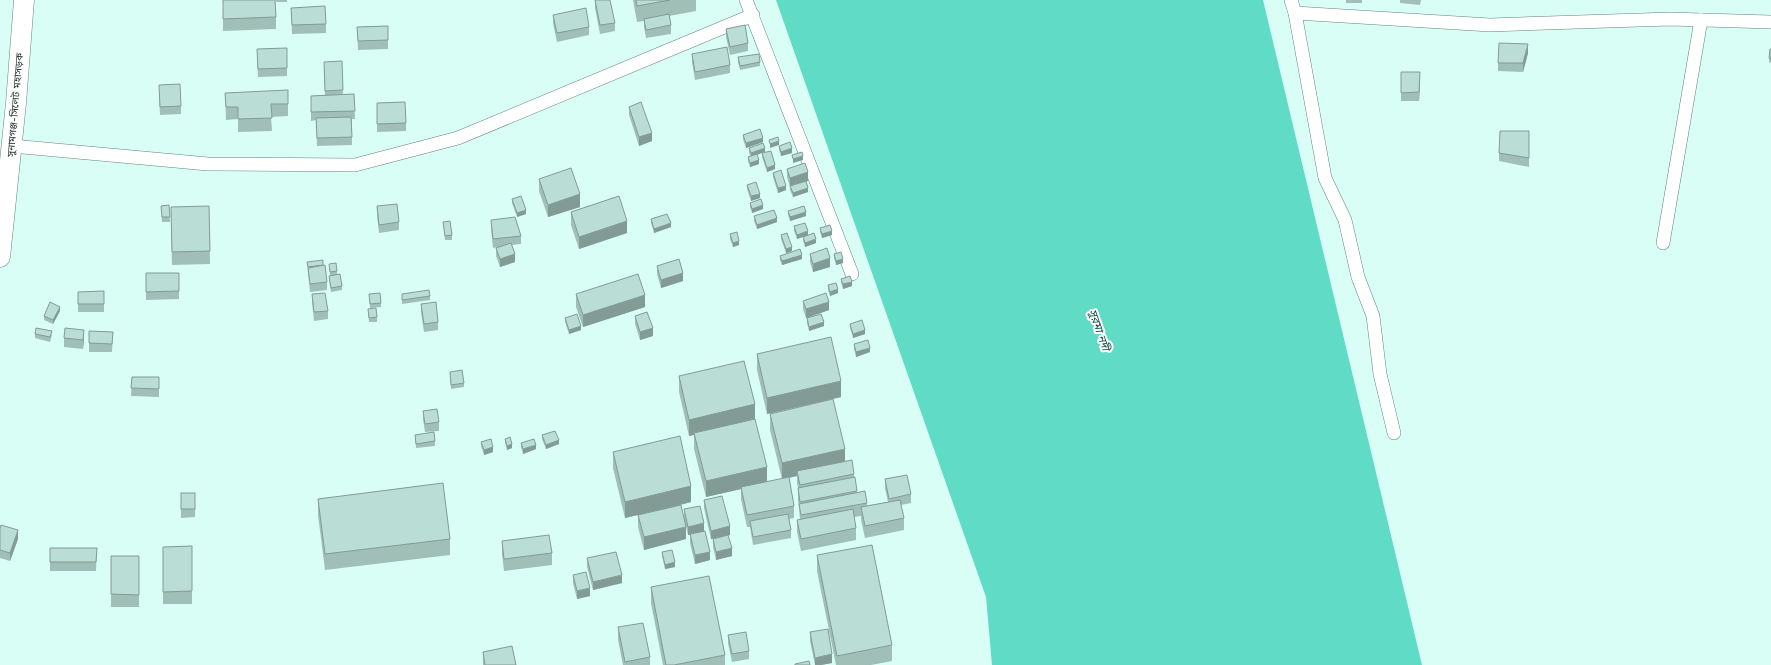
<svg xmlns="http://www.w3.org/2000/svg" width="1771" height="665" font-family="'Work Sans','Noto Sans Bengali',sans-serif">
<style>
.water{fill:#60dcc6}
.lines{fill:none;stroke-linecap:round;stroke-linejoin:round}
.street-casing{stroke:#63857d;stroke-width:14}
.primary-casing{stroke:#63857d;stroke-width:21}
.street{stroke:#fff;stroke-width:13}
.primary{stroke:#fff;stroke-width:20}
.wall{fill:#a0bfb7}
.shaded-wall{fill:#829b95}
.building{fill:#baded5;stroke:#829b95}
.labels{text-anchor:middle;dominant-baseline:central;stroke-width:4;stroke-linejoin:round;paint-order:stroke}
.street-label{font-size:10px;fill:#293734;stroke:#fff}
.water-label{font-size:11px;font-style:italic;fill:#0d453c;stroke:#fff}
</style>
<rect width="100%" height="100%" fill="#d9fef5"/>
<!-- water -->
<polygon class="water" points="776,0 1263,0 1422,665 992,665 986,597"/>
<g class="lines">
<!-- street casing -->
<g class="street-casing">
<g id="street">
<polyline points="746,0 852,274"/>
<polyline points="1291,0 1295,13 1325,178 1345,220 1358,277 1373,316 1380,374 1394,433"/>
<polyline points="1295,13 1490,25 1670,19 1771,22"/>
<polyline points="12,146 208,164 355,165 458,138 753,15"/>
<polyline points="1663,243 1701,20"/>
</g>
</g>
<!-- primary casing -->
<g class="primary-casing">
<polyline id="primary" points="0,257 16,103 24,0"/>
</g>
<!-- street -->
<use href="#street" class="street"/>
<!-- primary -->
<use href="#primary" class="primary"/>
</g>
<!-- wall -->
<g class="wall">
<polygon points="223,0 276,17 276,29 223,31"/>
<rect x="276" y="0" width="11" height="2"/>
<polygon points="595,0 615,23 615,31 600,34 595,8"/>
<polygon points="633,0 696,0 696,11 669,16 671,25 671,34 646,38 644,27 644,21 637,22"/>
<rect x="1346" y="0" width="16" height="3"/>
<polygon points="1400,0 1421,0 1420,5 1400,3"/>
<polygon points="291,8 326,24 326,33 292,34"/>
<polygon points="553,15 589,27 589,35 557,42 553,23"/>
<polygon points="388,26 388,49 358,50 357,27"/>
<polygon points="726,29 748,43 748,51 730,55 726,37"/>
<polygon points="1771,49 1771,63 1769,62 1769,58"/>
<polygon points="1528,53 1523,72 1498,71 1498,63"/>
<polygon points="692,54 730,65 730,73 695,80 692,62"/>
<polygon points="738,57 760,62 760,66 740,70 738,62"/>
<polygon points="257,58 287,68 287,76 258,77"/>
<polygon points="342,61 343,95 354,94 355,119 352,119 352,145 317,146 316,120 311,121 311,96 325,95 324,70"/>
<polygon points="1401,72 1420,81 1419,101 1401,101"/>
<polygon points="159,93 181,106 181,114 160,115"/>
<polygon points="225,93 288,104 288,116 271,117 272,131 238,132 238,119 226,120"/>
<polygon points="629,107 652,141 639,146 629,115"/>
<polygon points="377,111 406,123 406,131 377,132"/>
<polygon points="1529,131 1529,167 1499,161 1499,153"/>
<polygon points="743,135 763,142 746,148 743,139"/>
<polygon points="779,146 792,153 781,156 779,150"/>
<polygon points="749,148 757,155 759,164 750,167 748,161 748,157 750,156 749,152"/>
<polygon points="762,153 775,169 767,172 762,157"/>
<polygon points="787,169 808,181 806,181 808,192 793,197 790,190 790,186 790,187 787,177"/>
<polygon points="773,173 786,190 778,193 773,177"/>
<polygon points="539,179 580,207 548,217 539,191"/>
<polygon points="747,185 760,198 751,201 747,189"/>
<polygon points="512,199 526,214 517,217 512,203"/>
<polygon points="750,203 763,209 752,213 750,207"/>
<polygon points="169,205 170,222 162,222 161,206"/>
<polygon points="209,206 210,264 172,265 171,219"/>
<polygon points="377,206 399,222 399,230 379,233 377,215"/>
<polygon points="788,211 806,216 790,221 788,215"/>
<polygon points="571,212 627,233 579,249 571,225"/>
<polygon points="754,216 777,222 757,229 754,221"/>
<polygon points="651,219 671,227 654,233 651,223"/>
<polygon points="491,220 521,236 521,244 512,245 515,262 500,267 496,256 496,248 499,247 493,248 491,229"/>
<polygon points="443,222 452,235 452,240 445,240"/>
<polygon points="794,226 808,235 797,239 794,231"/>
<polygon points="820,228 832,235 822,238 820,232"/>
<polygon points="730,234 739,245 733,247 730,239"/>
<polygon points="781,235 792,251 786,253 781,239"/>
<polygon points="803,237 816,243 805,247 803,241"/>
<polygon points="810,254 830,267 813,272 810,262"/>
<polygon points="834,254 843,263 836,265 834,258"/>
<polygon points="780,256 802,259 782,265 780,260"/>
<polygon points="307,262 323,265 327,282 327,290 310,292"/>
<polygon points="329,264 337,271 337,275 342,286 342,290 331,292 329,280 329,276 330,276"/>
<polygon points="657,266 683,281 661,288 657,274"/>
<polygon points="146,273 179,273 179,299 146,300"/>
<polygon points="841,279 852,286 843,289 841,283"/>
<polygon points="828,285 838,293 830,296 828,290"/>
<polygon points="78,292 104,304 104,312 78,312"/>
<polygon points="312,294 328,311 328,319 314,321 312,302"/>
<polygon points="369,294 381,303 381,307 370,308"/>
<polygon points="402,294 430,296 430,300 402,304"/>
<polygon points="576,294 645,307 583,327 576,307"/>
<polygon points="803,301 829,310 806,318 803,309"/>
<polygon points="421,304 438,322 438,330 424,332 421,312"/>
<polygon points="368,309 377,317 377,322 369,322"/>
<polygon points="60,311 53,324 44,320 44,316"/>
<polygon points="635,316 653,336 640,340 635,324"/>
<polygon points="565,318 581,330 569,334 565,322"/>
<polygon points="807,318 824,326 809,331 807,323"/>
<polygon points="850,324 865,334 853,338 850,328"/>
<polygon points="89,331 113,332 112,352 89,352"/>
<polygon points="35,334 52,335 50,342 35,338"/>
<polygon points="64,338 84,339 83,349 64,347"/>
<polygon points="854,344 870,352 856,357 854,349"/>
<polygon points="757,354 841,397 767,414 757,370"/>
<polygon points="450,372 464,383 464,387 451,389"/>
<polygon points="679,376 755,419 767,482 782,479 770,430 770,414 845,462 854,474 854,477 857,492 867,503 867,506 888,502 885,488 885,479 911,494 911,503 901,505 904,518 904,530 865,538 861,520 861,516 854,517 856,528 856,540 801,551 797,532 797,520 800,520 799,508 798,500 798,488 797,483 797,476 789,478 794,506 794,518 789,519 791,530 791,538 753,545 750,527 747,527 741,499 741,489 706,497 694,449 694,435 689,436 679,392"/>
<polygon points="132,377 159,377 159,397 131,396"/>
<polygon points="423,411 439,422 439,431 425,432 423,419"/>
<polygon points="415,435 435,441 435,446 416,448"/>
<polygon points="542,435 559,444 546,449 542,439"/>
<polygon points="505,439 512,448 507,450 505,443"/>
<polygon points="481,442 493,452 484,455 481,446"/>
<polygon points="521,443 536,449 523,454 521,447"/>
<polygon points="613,452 691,502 681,505 686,539 644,550 638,527 638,515 625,518 613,468"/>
<polygon points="181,493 195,493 195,517 181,518"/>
<polygon points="318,499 450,539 450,555 325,570 318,515"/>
<polygon points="704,500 730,535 711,539 704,508"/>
<polygon points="684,509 704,531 710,560 695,564 690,543 690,535 688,535 684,518"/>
<polygon points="0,529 18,539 10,561 0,558"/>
<polygon points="713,539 732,556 716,560 713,547"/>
<polygon points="502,541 552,553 552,565 504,571 502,554"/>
<polygon points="192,546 192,604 163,604 163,547"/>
<polygon points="50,548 97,548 96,571 50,571"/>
<polygon points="662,552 675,567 665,569 662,556"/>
<polygon points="817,555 892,645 892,661 871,665 836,665 817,571"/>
<rect x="111" y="556" width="28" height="51"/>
<polygon points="587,558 622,583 593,590 587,567"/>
<polygon points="573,575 590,596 577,599 573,583"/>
<polygon points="651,587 725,655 725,665 663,665 651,603"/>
<polygon points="618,627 650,657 650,665 623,665 618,640"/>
<polygon points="810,632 832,663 821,665 815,665 810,641"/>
<polygon points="728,635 749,651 749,659 732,662 728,643"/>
<polygon points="483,652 516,665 483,665"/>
</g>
<!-- shaded-wall -->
<g class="shaded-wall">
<polygon points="1528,44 1528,53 1523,72 1523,63"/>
<polygon points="1420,72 1420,81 1419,101 1419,92"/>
<polygon points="652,133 652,141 639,146 639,137"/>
<polygon points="763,138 763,142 746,148 746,143"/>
<polygon points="779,141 779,145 770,148 770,144"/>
<polygon points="765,148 765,152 751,157 751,153"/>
<polygon points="792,148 792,153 781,156 781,152"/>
<polygon points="803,156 803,160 793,163 793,159"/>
<polygon points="759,160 759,164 750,167 750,163"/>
<polygon points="775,165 775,169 767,172 767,168"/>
<polygon points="808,172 808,181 790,187 790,178"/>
<polygon points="786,186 786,190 778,193 778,188"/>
<polygon points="808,188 808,192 793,197 793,193"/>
<polygon points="580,194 580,207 548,217 548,205"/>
<polygon points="760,194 760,198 751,201 751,196"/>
<polygon points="763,205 763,209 752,213 752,209"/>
<polygon points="526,210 526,214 517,217 517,213"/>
<polygon points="806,212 806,216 790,221 790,217"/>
<polygon points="777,218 777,222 757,229 757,225"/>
<polygon points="627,221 627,233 579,249 579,237"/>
<polygon points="671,223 671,227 654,233 654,229"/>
<polygon points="808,231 808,235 797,239 797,235"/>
<polygon points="832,231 832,235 822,238 822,234"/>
<polygon points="816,239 816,243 805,247 805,243"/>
<polygon points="739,241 739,245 733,247 733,243"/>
<polygon points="792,247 792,251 786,253 786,249"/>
<polygon points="515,254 515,262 500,267 500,259"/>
<polygon points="802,255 802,259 782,265 782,261"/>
<polygon points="830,258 830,267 813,272 813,264"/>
<polygon points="843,259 843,263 836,265 836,261"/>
<polygon points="683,273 683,281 661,288 661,280"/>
<polygon points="852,282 852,286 843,289 843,284"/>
<polygon points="838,289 838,293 830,296 830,292"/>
<polygon points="645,295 645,307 583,327 583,315"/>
<polygon points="829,302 829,310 806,318 806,309"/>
<polygon points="60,307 60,311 53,324 53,320"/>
<polygon points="824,322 824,326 809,331 809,327"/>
<polygon points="581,326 581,330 569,334 569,330"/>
<polygon points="653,328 653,336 640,340 640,332"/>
<polygon points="84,330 84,339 83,349 83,340"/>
<polygon points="865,330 865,334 853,338 853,334"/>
<polygon points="870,348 870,352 856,357 856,352"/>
<polygon points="841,381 841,397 767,414 767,398"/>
<polygon points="755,404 755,420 689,436 689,420"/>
<polygon points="559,440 559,444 546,449 546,445"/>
<polygon points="512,444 512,448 507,450 507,446"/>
<polygon points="536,445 536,449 523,454 523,449"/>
<polygon points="493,447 493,452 484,455 484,450"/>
<polygon points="845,449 845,465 797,471 797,476 782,479 782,463"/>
<polygon points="767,467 767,483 741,487 741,489 706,497 706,481"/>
<polygon points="691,486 691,502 625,518 625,502"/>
<polygon points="704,523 704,532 688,535 688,527"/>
<polygon points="730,526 730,535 711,539 711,531"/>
<polygon points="686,527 686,539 644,550 644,537"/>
<polygon points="18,530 18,539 10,561 10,553"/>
<polygon points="732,548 732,556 716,560 716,552"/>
<polygon points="710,552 710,560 695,564 695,555"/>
<polygon points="675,562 675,567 665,569 665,565"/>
<polygon points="622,575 622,583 593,590 593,582"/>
<polygon points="590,588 590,596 577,599 577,591"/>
<polygon points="832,654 832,663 821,665 815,665 815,658"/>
</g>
<!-- building -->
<g class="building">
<polygon points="223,0 275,0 276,17 223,19"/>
<polygon points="595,0 610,0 615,23 600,25"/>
<polygon points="636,0 670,0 637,6"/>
<polygon points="325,6 326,24 292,25 291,8"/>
<polygon points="586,8 589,27 557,33 553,15"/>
<polygon points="669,14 671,25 646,30 644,19"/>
<polygon points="745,25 748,43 730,47 726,29"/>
<polygon points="388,26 388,40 358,41 357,27"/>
<polygon points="1499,43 1528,44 1523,63 1498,63"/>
<polygon points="727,47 730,65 695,72 692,54"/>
<polygon points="287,48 287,68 258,69 257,49"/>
<polygon points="1770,49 1771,49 1771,59 1769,58"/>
<polygon points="759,54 760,62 740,66 738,57"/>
<polygon points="342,61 343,90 325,91 324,62"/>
<polygon points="1401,72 1420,72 1419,92 1401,93"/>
<polygon points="180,84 181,106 160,107 159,85"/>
<polygon points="288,90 288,104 271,104 272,118 238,119 238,107 226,107 225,93"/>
<polygon points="354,94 355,111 311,112 311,96"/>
<polygon points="405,102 406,123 377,124 377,103"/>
<polygon points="641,102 652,133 639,137 629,107"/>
<polygon points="351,117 352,137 317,138 316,118"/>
<polygon points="760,129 763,138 746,143 743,135"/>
<polygon points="1500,131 1529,131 1529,158 1499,153"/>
<polygon points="778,137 779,141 770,144 769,140"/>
<polygon points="790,142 792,148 781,152 779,146"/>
<polygon points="763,143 765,148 751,153 749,148"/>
<polygon points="771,151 775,165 767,168 762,153"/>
<polygon points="802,152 803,156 793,159 792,155"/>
<polygon points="757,154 759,160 750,163 748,157"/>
<polygon points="805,163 808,172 790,178 787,169"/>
<polygon points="571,168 580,194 548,205 539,179"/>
<polygon points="781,170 786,186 778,188 773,173"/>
<polygon points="806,181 808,188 793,193 790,186"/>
<polygon points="756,182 760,194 751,196 747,185"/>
<polygon points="521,196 526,210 517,213 512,199"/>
<polygon points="619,196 627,221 579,237 571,212"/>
<polygon points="761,199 763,205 752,209 750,203"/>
<polygon points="397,204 399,222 379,225 377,206"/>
<polygon points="169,205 170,217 162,217 161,206"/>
<polygon points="209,206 210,251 172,252 171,207"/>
<polygon points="804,206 806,212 790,217 788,211"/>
<polygon points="774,210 777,218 757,225 754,216"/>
<polygon points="667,214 671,223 654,229 651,219"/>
<polygon points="515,217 521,236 493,239 491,220"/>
<polygon points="450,221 452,235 445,236 443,222"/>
<polygon points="805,223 808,231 797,235 794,226"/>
<polygon points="830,225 832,231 822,234 820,228"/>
<polygon points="737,232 739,241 733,243 730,234"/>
<polygon points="787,233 792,247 786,249 781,235"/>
<polygon points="814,233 816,239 805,243 803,237"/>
<polygon points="511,243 515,254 500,259 496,248"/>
<polygon points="827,248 830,258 813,264 810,254"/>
<polygon points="800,249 802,255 782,261 780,256"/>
<polygon points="841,252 843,259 836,261 834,254"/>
<polygon points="679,259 683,273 661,280 657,266"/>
<polygon points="323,260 323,265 308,267 307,262"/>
<polygon points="336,263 337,271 330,272 329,264"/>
<polygon points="325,265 327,282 310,284 308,268"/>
<polygon points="146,273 179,273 179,291 146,292"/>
<polygon points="340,274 342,286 331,288 329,276"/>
<polygon points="638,274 645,295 583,315 576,294"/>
<polygon points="850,276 852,282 843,284 841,279"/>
<polygon points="836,283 838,289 830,292 828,285"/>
<polygon points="429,290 430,296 402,300 402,294"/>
<polygon points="104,291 104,304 78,304 78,292"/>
<polygon points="325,293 328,311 314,312 312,294"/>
<polygon points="380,293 381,303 370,304 369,294"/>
<polygon points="826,293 829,302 806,309 803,301"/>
<polygon points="50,302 60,307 53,320 44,316"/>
<polygon points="436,302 438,322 424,324 421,304"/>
<polygon points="376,308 377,317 369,318 368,309"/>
<polygon points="647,312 653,328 640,332 635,316"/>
<polygon points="577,314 581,326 569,330 565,318"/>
<polygon points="821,314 824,322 809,327 807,318"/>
<polygon points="862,320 865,330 853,334 850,324"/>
<polygon points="36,328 52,331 50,337 35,334"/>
<polygon points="65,328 84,330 83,340 64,338"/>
<polygon points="89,331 113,332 112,344 89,343"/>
<polygon points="831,337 841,381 767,398 757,354"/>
<polygon points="868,340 870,348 856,352 854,344"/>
<polygon points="744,361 755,404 689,420 679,376"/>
<polygon points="462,370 464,383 451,385 450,372"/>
<polygon points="132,377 159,377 159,389 131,388"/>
<polygon points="833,399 845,449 782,463 770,414"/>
<polygon points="437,409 439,422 425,424 423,411"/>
<polygon points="755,419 767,467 706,481 694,433"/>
<polygon points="555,431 559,440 546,445 542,435"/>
<polygon points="434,432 435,441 416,444 415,435"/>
<polygon points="680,436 691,486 625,502 613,452"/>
<polygon points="510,437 512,444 507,446 505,439"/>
<polygon points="491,439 493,447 484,450 481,442"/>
<polygon points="534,439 536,445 523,449 521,443"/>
<polygon points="852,460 854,474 800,485 797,471"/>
<polygon points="907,475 911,494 889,499 885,479"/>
<polygon points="789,477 794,506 747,515 741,487"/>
<polygon points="855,477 857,491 800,502 798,488"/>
<polygon points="443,483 450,539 325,554 318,499"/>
<polygon points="865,491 867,503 801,515 799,504"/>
<rect x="181" y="493" width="14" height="16"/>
<polygon points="722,496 730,526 711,531 704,500"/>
<polygon points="900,500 904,518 865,526 861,507"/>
<polygon points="681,505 686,527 644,537 638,515"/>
<polygon points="700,506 704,523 688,527 684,509"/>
<polygon points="853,509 856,528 801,539 797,520"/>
<polygon points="788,514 791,530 753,537 750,521"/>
<polygon points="1,525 18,530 10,553 0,550 0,529"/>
<polygon points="705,531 710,552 695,555 690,534"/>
<polygon points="549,535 552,553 504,559 502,541"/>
<polygon points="728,535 732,548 716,552 713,539"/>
<polygon points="872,545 892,645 837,656 817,555"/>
<polygon points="192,546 192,591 163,592 163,547"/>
<polygon points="50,548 97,548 96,562 50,562"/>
<polygon points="672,550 675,562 665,565 662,552"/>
<polygon points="616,552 622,575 593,582 587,558"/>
<polygon points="111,556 139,556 139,595 111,594"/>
<polygon points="586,572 590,588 577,591 573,575"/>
<polygon points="709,576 725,655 674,665 666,665 651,587"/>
<polygon points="643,623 650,657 625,662 618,627"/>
<polygon points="828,629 832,654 815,658 810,632"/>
<polygon points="746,632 749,651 732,654 728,635"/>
<polygon points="512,646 516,665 485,665 483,652"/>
<polygon points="809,661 810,665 795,665 795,664"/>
</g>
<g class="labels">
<!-- street labels -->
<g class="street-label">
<text transform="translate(15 105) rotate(-85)">সুনামগঞ্জ-সিলেট মহাসড়ক</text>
</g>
<!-- water labels -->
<g class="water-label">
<text transform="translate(1099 330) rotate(71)">সুরমা নদী</text>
</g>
</g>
</svg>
